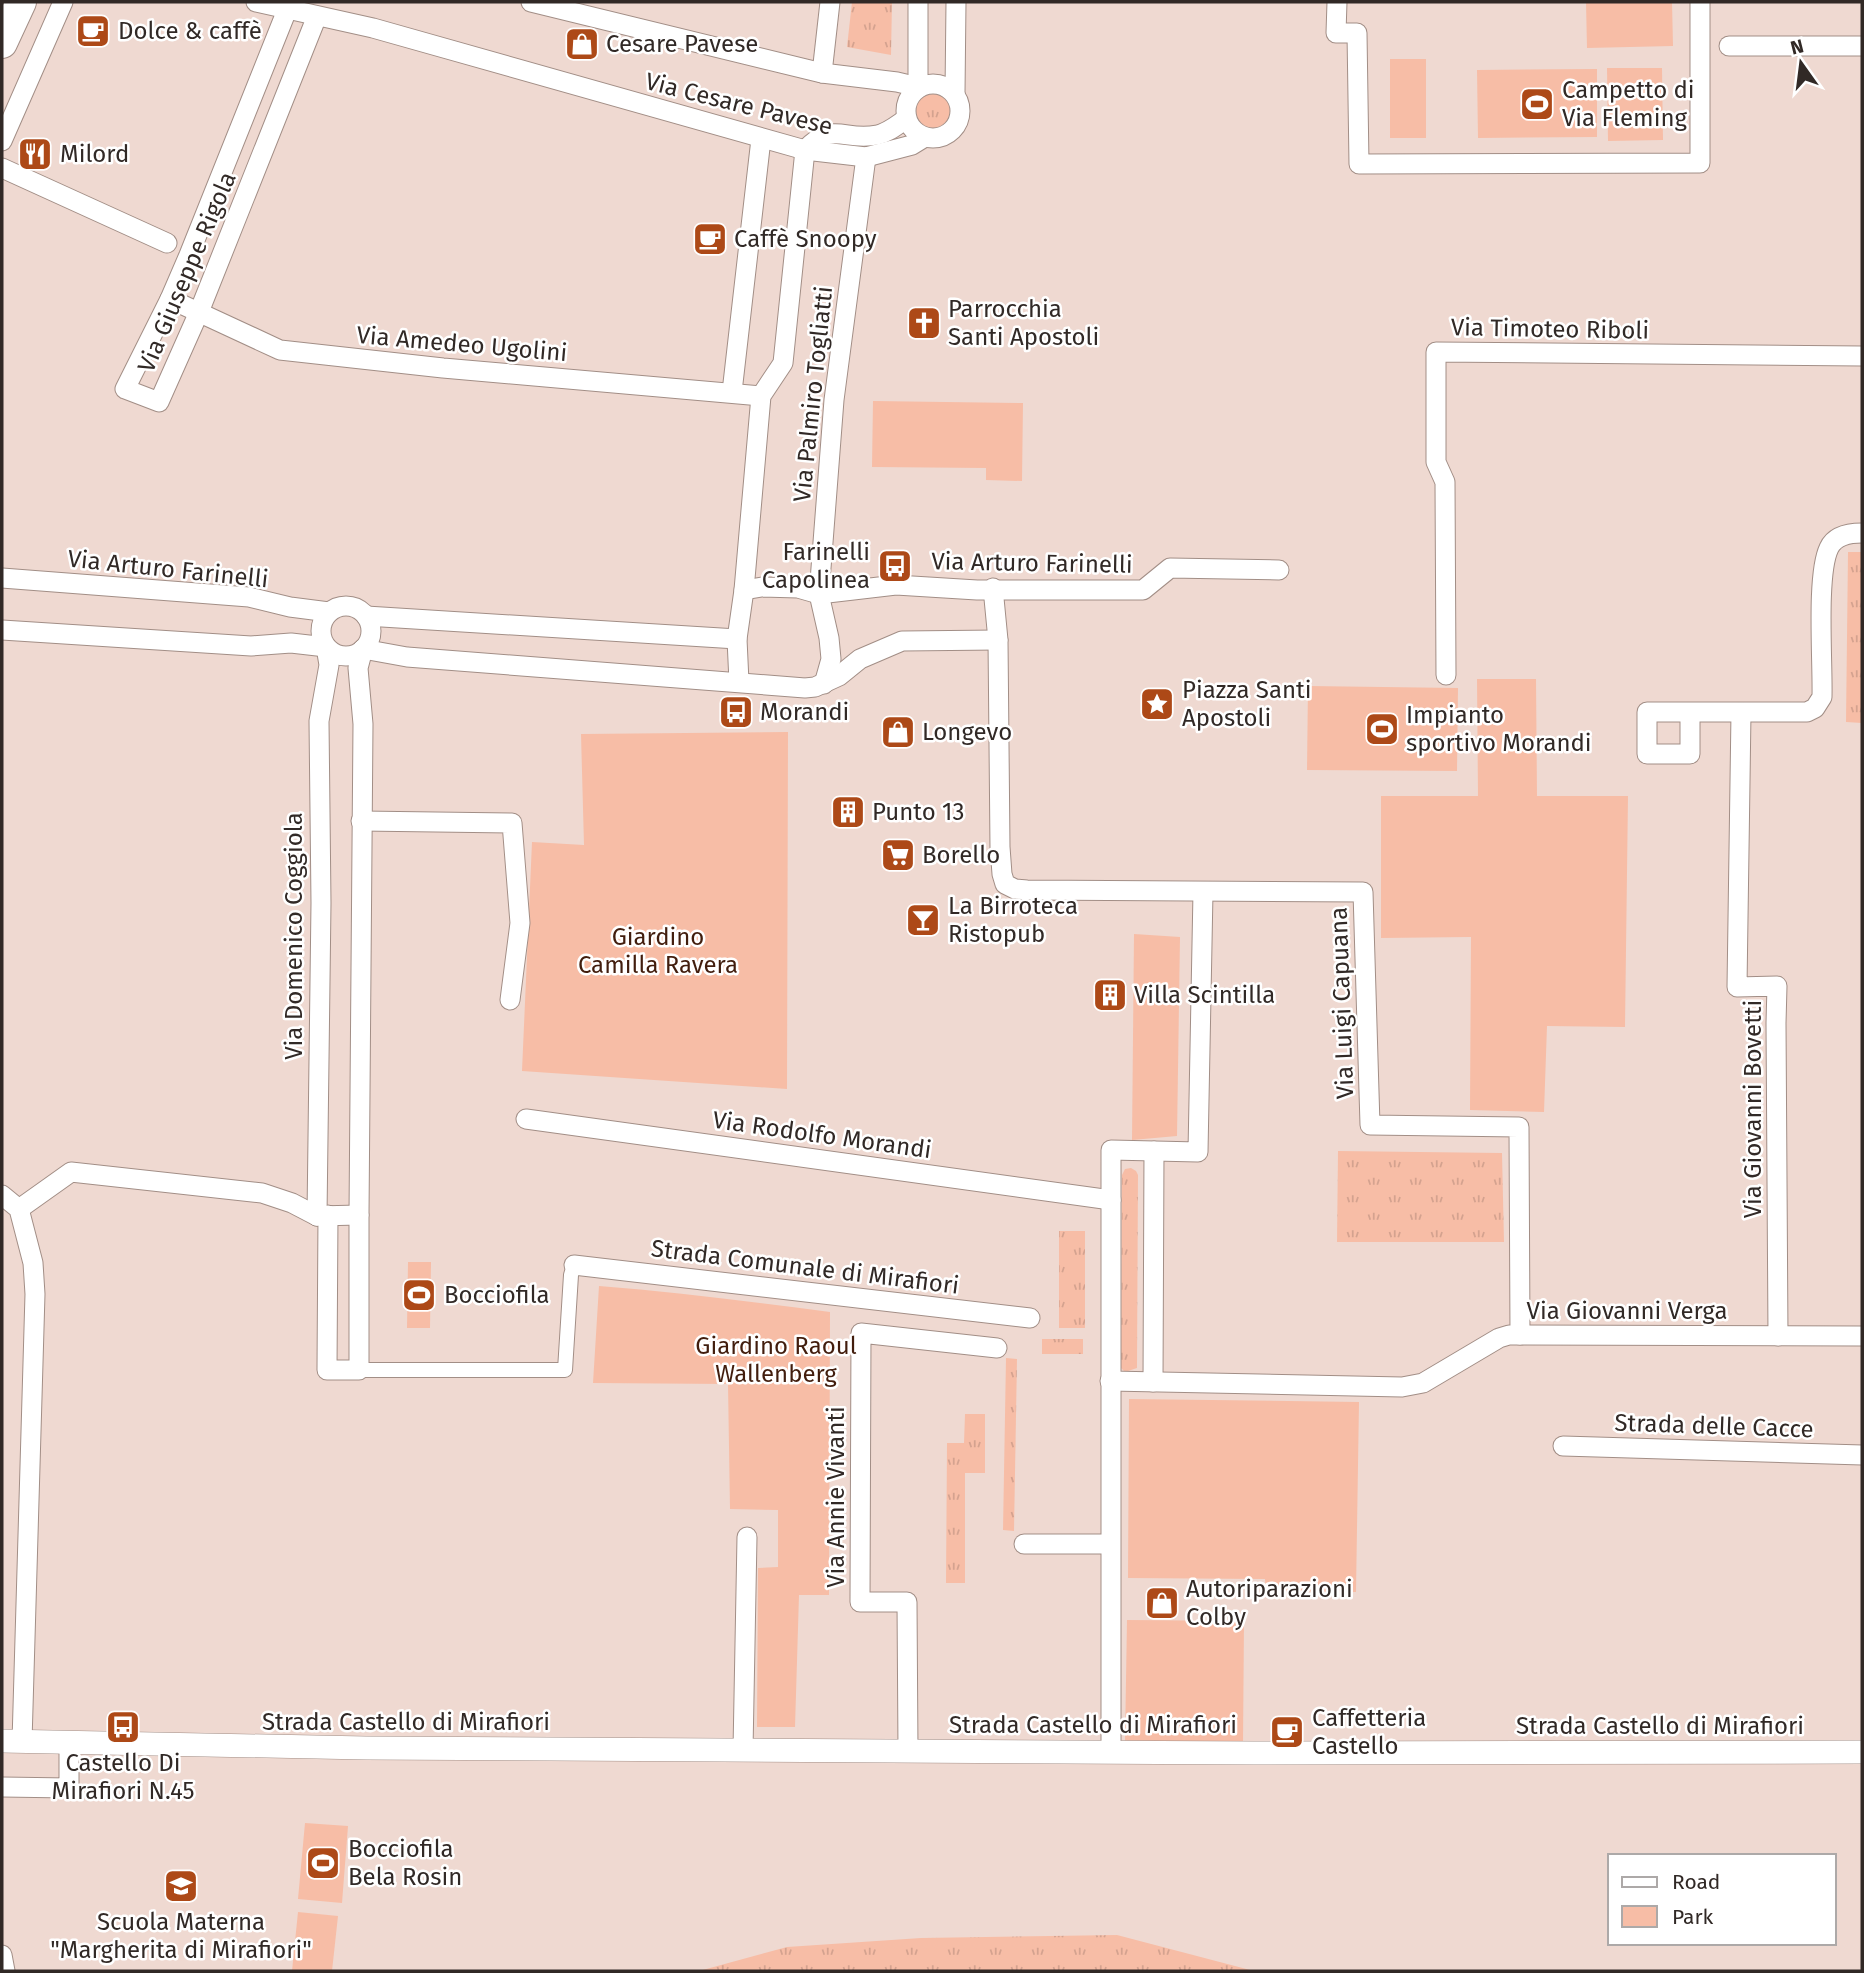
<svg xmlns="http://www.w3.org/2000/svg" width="1864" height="1973" font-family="'Fira Sans',sans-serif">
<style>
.grass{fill:url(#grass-tufts)}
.green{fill:#f7bda6}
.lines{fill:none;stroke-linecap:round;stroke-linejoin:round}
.pedestrian-casing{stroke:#a28e86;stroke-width:16}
.minor-casing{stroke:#a28e86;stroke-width:21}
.tertiary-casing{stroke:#a28e86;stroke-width:24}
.primary-casing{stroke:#a28e86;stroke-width:32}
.pedestrian{stroke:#fff;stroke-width:14}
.minor{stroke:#fff;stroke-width:19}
.tertiary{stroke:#fff;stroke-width:23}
.primary{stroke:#fff;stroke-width:30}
.labels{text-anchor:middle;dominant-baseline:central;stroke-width:5;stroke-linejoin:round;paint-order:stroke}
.poi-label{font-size:24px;fill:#312926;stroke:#fff;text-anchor:start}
.street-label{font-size:24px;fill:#312926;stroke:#fff}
.park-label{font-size:24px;fill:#421d0d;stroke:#fff}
</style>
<defs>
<pattern id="grass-tufts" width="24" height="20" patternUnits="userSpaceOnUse" patternTransform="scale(1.75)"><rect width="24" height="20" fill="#f7bda6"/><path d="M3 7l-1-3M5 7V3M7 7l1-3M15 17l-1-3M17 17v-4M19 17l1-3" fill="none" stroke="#d4a28f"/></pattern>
</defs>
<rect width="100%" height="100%" fill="#efd9d1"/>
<!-- grass -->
<g class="grass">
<polygon points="852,2 892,2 891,55 847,47"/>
<circle cx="933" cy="111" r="17"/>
<polygon points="1848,552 1862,552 1862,723 1846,722"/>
<polygon points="1338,1151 1502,1153 1504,1242 1337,1242"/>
<polygon points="1131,1168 1136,1171 1138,1175 1137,1368 1125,1372 1121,1368 1122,1175 1125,1169"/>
<rect x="1059" y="1231" width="26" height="97"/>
<rect x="1042" y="1339" width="41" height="15"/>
<polygon points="1006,1358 1017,1359 1014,1531 1003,1530"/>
<polygon points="965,1414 985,1414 985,1473 965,1473 965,1583 946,1583 947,1443 964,1443"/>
<polygon points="1117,1935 1254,1971 699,1971 787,1947 921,1938"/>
</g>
<!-- green -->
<g class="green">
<polygon points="1586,2 1672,2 1673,46 1587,48"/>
<rect x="1390" y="59" width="36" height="79"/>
<polygon points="1607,68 1662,68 1663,140 1608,141"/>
<polygon points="1597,69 1597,137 1478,138 1477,70"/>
<polygon points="873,401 1023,403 1022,481 986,480 986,468 872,467"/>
<polygon points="1477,679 1536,679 1537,796 1628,796 1625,1027 1547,1026 1544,1112 1470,1110 1471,937 1381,938 1381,796 1478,796"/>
<polygon points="1308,686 1458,688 1457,771 1307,770"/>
<polygon points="788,732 787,1089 522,1071 532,842 584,845 581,734"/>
<polygon points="1134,934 1180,937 1177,1136 1132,1140"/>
<polygon points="408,1262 431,1262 430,1328 407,1328"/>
<path d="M599 1286C676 1292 753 1302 830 1312L829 1595H799L795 1727H757L758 1568 778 1567V1510L730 1509 728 1384 593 1383Z"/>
<polygon points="1129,1399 1359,1402 1356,1592 1266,1591 1265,1579 1128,1578"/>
<polygon points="1127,1620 1244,1621 1243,1743 1125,1741"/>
<polygon points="305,1823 348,1826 342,1903 298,1899"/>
<polygon points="298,1912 338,1916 332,1971 292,1971"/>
</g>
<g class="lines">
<!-- pedestrian casing -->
<g class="pedestrian-casing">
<polyline id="pedestrian" points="359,1370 565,1370 571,1275 574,1265"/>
</g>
<!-- minor casing -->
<g class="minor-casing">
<g id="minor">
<polyline points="256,2 373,28 805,150 866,157 912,145 925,137"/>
<polyline points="531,2 822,73 897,82 918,87"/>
<polyline points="1337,2 1336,33 1357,33 1359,164 1700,163 1700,2"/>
<polyline points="287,10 189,255 170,299 125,389 159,402 199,312 317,16"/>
<polyline points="1729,46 1862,46"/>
<polyline points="822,73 830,2"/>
<circle cx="933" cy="111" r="27"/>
<polyline points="918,87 918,2"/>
<polyline points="955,93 956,2"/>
<polyline points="2,141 63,2"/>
<polyline points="2,168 167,243"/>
<polyline points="170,299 280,350 443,368 761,396"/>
<polyline points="732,392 761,139"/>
<polyline points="2,578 249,597 290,607 329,612"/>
<polyline points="993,588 998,640 1000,847 1002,874 1005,884 1015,889 1027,890 1363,892 1370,1125 1519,1127 1520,1335"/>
<polyline points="744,590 762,587 798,588 819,594 896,585 977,590 1143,590 1170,568 1279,570"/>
<circle cx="346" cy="631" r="25"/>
<polyline points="366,616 737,639"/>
<polyline points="2,630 251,646 291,643 326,647"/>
<polyline points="363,649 407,657 805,688 815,687 839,676 860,659 902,641 998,640"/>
<polyline points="1446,675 1445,482 1436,462 1436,352 1862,356"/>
<path d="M739 682 737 639 744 590 761 396 783 363 805 150C833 120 844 142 877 135 888 133 897 125 906 119"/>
<polyline points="824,684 831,659 829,638 819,594 834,400 866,157"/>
<path d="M1690 712V754H1647V712H1807L1815 708 1822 697C1823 663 1816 575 1829 548 1835 535 1850 533 1862 533"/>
<polyline points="1741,713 1737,987 1777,986 1776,1023 1778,1336"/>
<polyline points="361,821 512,823 520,923 510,1000"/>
<polyline points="526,1119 1111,1200"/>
<polyline points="2,1195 19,1209 33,1263 35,1294 22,1742"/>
<polyline points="19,1209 71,1172 262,1193 292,1203 317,1216"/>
<polyline points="328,1215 327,1370 359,1370 359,1215"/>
<polyline points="317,1216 359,1215 363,724 358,668 363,649"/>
<polyline points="317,1216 321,903 319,721 329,665 326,647"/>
<polyline points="574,1265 1030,1318"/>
<polyline points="1110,1381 1402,1387 1423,1383 1499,1338 1509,1335 1862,1336"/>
<polyline points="1153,1382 1154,1151"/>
<polyline points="1563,1446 1862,1455"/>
<polyline points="1024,1544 1110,1544"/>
<polyline points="743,1750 747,1537"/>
<polyline points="908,1751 907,1602 860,1602 861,1333 997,1348"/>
<polyline points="1111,1752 1111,1150 1198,1152 1203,892"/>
<polyline points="2,1787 69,1788 69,1742"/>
<polyline points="2,1955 5,1971"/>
</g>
</g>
<!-- tertiary casing -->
<g class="tertiary-casing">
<polyline id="tertiary" points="2,1741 366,1748 1254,1753 1862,1752"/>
</g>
<!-- primary casing -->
<g class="primary-casing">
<polyline id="primary" points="2,43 21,2"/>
</g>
<!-- pedestrian -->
<use href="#pedestrian" class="pedestrian"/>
<!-- minor -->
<use href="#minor" class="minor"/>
<!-- tertiary -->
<use href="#tertiary" class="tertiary"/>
<!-- primary -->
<use href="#primary" class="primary"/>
</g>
<!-- icons -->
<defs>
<g id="cafe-square" transform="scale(1.75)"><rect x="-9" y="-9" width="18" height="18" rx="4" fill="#ad4917" stroke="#fff"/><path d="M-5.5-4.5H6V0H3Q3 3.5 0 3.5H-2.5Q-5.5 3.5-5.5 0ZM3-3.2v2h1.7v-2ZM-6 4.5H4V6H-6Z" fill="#fff"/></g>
<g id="shop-square" transform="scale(1.75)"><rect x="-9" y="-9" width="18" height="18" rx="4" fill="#ad4917" stroke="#fff"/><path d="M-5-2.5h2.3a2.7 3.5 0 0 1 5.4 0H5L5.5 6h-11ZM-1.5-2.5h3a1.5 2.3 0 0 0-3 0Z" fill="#fff"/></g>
<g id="stadium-square" transform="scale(1.75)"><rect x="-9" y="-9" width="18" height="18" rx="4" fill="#ad4917" stroke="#fff"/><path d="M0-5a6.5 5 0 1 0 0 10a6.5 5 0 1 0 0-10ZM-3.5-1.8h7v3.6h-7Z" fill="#fff"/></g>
<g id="restaurant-square" transform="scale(1.75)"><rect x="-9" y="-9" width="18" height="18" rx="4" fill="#ad4917" stroke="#fff"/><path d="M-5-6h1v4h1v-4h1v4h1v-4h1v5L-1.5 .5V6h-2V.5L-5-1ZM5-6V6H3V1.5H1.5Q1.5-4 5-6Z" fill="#fff"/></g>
<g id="church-square" transform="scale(1.75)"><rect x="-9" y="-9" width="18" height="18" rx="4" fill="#ad4917" stroke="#fff"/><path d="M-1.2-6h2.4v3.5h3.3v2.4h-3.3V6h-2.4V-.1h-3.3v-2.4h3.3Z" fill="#fff"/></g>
<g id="bus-square" transform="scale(1.75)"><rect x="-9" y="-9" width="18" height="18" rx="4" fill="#ad4917" stroke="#fff"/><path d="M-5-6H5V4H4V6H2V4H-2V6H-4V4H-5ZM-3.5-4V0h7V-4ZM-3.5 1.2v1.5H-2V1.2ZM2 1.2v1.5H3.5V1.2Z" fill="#fff"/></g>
<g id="sight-square" transform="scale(1.75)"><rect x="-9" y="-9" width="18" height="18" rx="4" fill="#ad4917" stroke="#fff"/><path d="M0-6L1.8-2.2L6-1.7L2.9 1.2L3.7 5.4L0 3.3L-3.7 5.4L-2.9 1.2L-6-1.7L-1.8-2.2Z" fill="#fff"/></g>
<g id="building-square" transform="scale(1.75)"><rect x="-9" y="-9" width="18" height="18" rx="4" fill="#ad4917" stroke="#fff"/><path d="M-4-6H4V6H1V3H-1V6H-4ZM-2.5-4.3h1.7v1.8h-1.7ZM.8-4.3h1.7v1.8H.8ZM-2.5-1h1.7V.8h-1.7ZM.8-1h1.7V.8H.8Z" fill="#fff"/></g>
<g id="supermarket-square" transform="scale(1.75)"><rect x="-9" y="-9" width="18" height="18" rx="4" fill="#ad4917" stroke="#fff"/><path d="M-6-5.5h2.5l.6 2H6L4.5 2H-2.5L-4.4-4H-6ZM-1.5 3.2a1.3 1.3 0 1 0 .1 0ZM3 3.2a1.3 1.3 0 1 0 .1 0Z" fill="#fff"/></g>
<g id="bar-square" transform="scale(1.75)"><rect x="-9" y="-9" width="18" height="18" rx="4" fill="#ad4917" stroke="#fff"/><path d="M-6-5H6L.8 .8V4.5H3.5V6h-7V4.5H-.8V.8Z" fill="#fff"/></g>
<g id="school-square" transform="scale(1.75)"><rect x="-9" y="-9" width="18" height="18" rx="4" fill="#ad4917" stroke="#fff"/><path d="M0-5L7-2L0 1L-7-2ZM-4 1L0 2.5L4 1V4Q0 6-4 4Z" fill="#fff"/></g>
</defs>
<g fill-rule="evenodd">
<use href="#cafe-square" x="93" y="31"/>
<use href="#shop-square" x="582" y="44"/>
<use href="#stadium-square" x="1537" y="104"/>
<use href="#restaurant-square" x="35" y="154"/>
<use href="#cafe-square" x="710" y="239"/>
<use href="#church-square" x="924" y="323"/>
<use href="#bus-square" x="895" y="566"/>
<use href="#sight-square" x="1157" y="704"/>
<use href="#bus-square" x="736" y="712"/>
<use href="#stadium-square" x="1382" y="729"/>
<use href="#shop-square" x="898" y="732"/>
<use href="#building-square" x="848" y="812"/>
<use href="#supermarket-square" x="898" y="855"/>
<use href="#bar-square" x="923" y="920"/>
<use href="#building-square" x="1110" y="995"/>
<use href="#stadium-square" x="419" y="1295"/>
<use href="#shop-square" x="1162" y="1603"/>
<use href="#bus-square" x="123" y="1727"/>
<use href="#cafe-square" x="1287" y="1732"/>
<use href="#stadium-square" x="323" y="1863"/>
<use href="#school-square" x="181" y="1886"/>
</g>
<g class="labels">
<!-- poi labels -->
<g class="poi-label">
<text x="118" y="31">Dolce &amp; caffè</text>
<text x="606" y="44">Cesare Pavese</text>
<text x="1562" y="90">Campetto di<tspan x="1562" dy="28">Via Fleming</tspan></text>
<text x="60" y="154">Milord</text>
<text x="734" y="239">Caffè Snoopy</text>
<text x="948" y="309">Parrocchia<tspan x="948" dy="28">Santi Apostoli</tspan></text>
<text x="870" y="552" text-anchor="end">Farinelli<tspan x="870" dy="28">Capolinea</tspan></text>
<text x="1182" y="690">Piazza Santi<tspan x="1182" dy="28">Apostoli</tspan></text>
<text x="760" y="712">Morandi</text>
<text x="1406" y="715">Impianto<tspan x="1406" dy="28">sportivo Morandi</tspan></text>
<text x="922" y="732">Longevo</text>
<text x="872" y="812">Punto 13</text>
<text x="922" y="855">Borello</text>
<text x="948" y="906">La Birroteca<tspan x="948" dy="28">Ristopub</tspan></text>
<text x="1134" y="995">Villa Scintilla</text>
<text x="444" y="1295">Bocciofila</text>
<text x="1186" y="1589">Autoriparazioni<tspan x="1186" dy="28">Colby</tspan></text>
<text x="1312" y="1718">Caffetteria<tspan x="1312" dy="28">Castello</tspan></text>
<text x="123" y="1763" text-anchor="middle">Castello Di<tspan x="123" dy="28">Mirafiori N.45</tspan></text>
<text x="348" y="1849">Bocciofila<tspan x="348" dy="28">Bela Rosin</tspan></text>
<text x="181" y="1922" text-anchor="middle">Scuola Materna<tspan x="181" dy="28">"Margherita di Mirafiori"</tspan></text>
</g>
<!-- street labels -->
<g class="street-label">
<text transform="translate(739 104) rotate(14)">Via Cesare Pavese</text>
<text transform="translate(187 272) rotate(-67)">Via Giuseppe Rigola</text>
<text transform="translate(1550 329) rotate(1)">Via Timoteo Riboli</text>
<text transform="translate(462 344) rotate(5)">Via Amedeo Ugolini</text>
<text transform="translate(813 394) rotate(-84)">Via Palmiro Togliatti</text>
<text transform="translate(1032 563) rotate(1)">Via Arturo Farinelli</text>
<text transform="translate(168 569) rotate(6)">Via Arturo Farinelli</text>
<text transform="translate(294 936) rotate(-90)">Via Domenico Coggiola</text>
<text transform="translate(1342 1003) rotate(-92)">Via Luigi Capuana</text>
<text transform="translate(1753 1109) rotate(-90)">Via Giovanni Bovetti</text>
<text transform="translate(822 1135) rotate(8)">Via Rodolfo Morandi</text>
<text transform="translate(805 1267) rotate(7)">Strada Comunale di Mirafiori</text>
<text x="1627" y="1311">Via Giovanni Verga</text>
<text transform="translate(1714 1426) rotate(2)">Strada delle Cacce</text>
<text transform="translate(836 1497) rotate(-90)">Via Annie Vivanti</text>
<text x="406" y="1722">Strada Castello di Mirafiori</text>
<text x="1093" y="1725">Strada Castello di Mirafiori</text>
<text x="1660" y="1726">Strada Castello di Mirafiori</text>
</g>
<!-- park labels -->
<g class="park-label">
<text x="658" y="937">Giardino<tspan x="658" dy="28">Camilla Ravera</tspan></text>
<text x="776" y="1346">Giardino Raoul<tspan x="776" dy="28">Wallenberg</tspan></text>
</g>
</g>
<!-- border -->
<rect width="1864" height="1973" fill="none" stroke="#312926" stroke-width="7"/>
<!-- legend -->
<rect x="1608" y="1854" width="228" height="91" fill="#ffffff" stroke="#ada9a8" stroke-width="2"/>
<rect x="1622" y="1877" width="35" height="10" fill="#ffffff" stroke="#ada9a8" stroke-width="2"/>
<text x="1672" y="1889" font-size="21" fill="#312926">Road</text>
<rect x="1622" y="1906" width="35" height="21" fill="#f7bda6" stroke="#ada9a8" stroke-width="2"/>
<text x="1672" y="1924" font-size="21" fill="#312926">Park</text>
<!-- north arrow -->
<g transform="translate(1801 63) rotate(346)" stroke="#ffffff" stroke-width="5" paint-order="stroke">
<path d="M0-5L12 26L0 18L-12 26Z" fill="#312926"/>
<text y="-10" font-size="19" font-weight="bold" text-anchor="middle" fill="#312926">N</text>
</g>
</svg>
